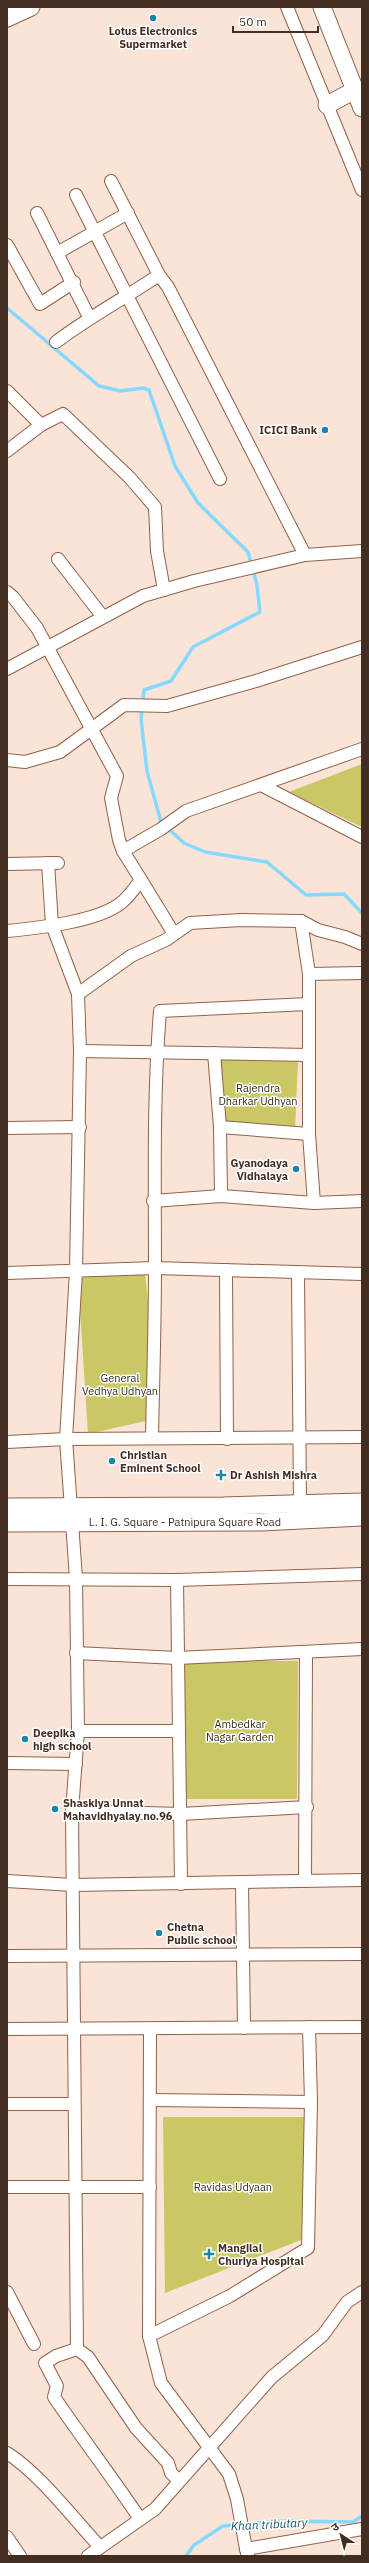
<svg xmlns="http://www.w3.org/2000/svg" width="369" height="2563" font-family="'IBM Plex Sans','Noto Sans Devanagari',sans-serif">
<style>
.green{fill:#c9c864}
.lines{fill:none;stroke-linecap:round;stroke-linejoin:round}
.stream{stroke:#85d9fe;stroke-width:3.5}
.street-casing{stroke:#926147;stroke-width:14}
.secondary-casing{stroke:#926147;stroke-width:19}
.street{stroke:#fff;stroke-width:12}
.secondary{stroke:#fff;stroke-width:17}
.poi-dot{fill:#1786ad;stroke:#fff;stroke-width:1.5}
.labels{text-anchor:middle;dominant-baseline:central;stroke-width:3;stroke-linejoin:round;paint-order:stroke}
.poi-label{font-size:11px;font-weight:bold;fill:#432d22;stroke:#fff;text-anchor:start}
.park-label{font-size:11px;fill:#2e2e17;stroke:#fff}
.street-label{font-size:11px;fill:#432d22;stroke:#fff}
.water-label{font-size:12px;font-style:italic;fill:#145871;stroke:#fff}
</style>
<rect width="100%" height="100%" fill="#fae3d7"/>
<!-- green -->
<g class="green">
<polygon points="362,764 362,827 289,792"/>
<polygon points="220,1058 298,1060 295,1131 218,1128"/>
<polygon points="145,1272 159,1418 88,1434 78,1278"/>
<polygon points="183,1661 298,1661 297,1799 182,1799"/>
<polygon points="163,2117 306,2117 301,2240 165,2293"/>
</g>
<g class="lines">
<!-- stream -->
<g class="stream">
<polyline points="7,308 99,386 121,391 143,388 149,390 175,466 198,503 248,552 257,585 260,612 193,647 171,681 144,690 141,719 147,771 161,822 184,843 205,852 267,862 306,895 344,894 362,913"/>
<polyline points="186,2556 194,2545 223,2526 285,2521 353,2522 362,2516"/>
</g>
<!-- street casing -->
<g class="street-casing">
<g id="street">
<polyline points="287,7 362,190"/>
<polyline points="111,181 159,275 168,287 305,555"/>
<polyline points="76,195 220,479"/>
<polyline points="37,213 89,317"/>
<polyline points="7,245 40,304 74,282"/>
<polyline points="57,253 128,213"/>
<path d="M56 342C89 317 125 298 159 275"/>
<polyline points="7,391 41,425 63,414 130,478 155,507 157,551 164,590"/>
<polyline points="7,451 41,425"/>
<polyline points="58,559 103,617"/>
<path d="M7 592 13 597 37 628 117 776 111 798 119 840 123 851 141 880C135 887 129 897 121 903 97 922 37 928 7 931"/>
<polyline points="7,669 143,596 194,581 305,555 362,551"/>
<polyline points="7,760 25,762 60,752 124,705 167,706 256,681 362,647"/>
<polyline points="261,785 362,837"/>
<polyline points="123,851 161,829 186,811 362,749"/>
<polyline points="48,863 52,925 78,994 80,1051 76,1271 66,1439 76,1578 78,1731 72,1811 77,2349"/>
<polyline points="7,864 58,863"/>
<polyline points="141,880 174,934"/>
<polyline points="301,921 309,974 309,1134 314,1203"/>
<polyline points="309,974 362,973"/>
<polyline points="78,994 131,956 166,940 190,923 241,920 301,921 318,930 345,937 362,944"/>
<polyline points="80,1051 309,1055"/>
<polyline points="214,1053 220,1127 221,1196"/>
<polyline points="220,1127 309,1134"/>
<polyline points="7,1128 80,1127"/>
<polyline points="153,1201 221,1196 314,1203 362,1201"/>
<polyline points="226,1270 227,1439"/>
<polyline points="7,1273 155,1268 362,1274"/>
<polyline points="298,1273 300,1504"/>
<path d="M152 1438C153 1381 155 1325 155 1268 155 1182 153 1097 160 1011L309 1004"/>
<polyline points="7,1442 66,1439 362,1437"/>
<polyline points="7,1579 177,1580 362,1574"/>
<polyline points="177,1580 181,1884"/>
<polyline points="76,1653 177,1658 362,1649"/>
<polyline points="78,1731 178,1731"/>
<polyline points="7,1763 76,1764"/>
<polyline points="72,1811 181,1814 307,1807"/>
<polyline points="7,1881 73,1885 362,1880"/>
<polyline points="305,1881 306,1652"/>
<polyline points="242,1883 244,2028"/>
<polyline points="7,1956 362,1954"/>
<polyline points="7,2029 362,2027"/>
<polyline points="150,2029 149,2336 161,2383 229,2474 237,2499 246,2549"/>
<polyline points="151,2100 311,2102"/>
<polyline points="7,2104 74,2104"/>
<polyline points="7,2187 150,2187"/>
<polyline points="7,2292 34,2344"/>
<polyline points="149,2336 230,2296 308,2248 311,2102 309,2027"/>
<path d="M77 2349 56 2356 45 2363 57 2386 54 2397C82 2438 112 2477 140 2519"/>
<polyline points="77,2349 88,2357 136,2428 168,2463 171,2473 178,2480"/>
<path d="M7 2453C39 2473 73 2518 100 2547"/>
<polyline points="7,2537 20,2556"/>
<polyline points="88,2556 155,2509 272,2377 323,2335 347,2302 362,2292"/>
<polyline points="248,2556 246,2549 362,2529"/>
</g>
</g>
<!-- secondary casing -->
<g class="secondary-casing">
<g id="secondary">
<polyline points="322,7 362,108"/>
<polyline points="7,18 31,7"/>
<polyline points="327,105 355,90"/>
<polyline points="7,1507 223,1506 362,1502"/>
<polyline points="7,1523 261,1522 362,1517"/>
</g>
</g>
<!-- street -->
<use href="#street" class="street"/>
<!-- secondary -->
<use href="#secondary" class="secondary"/>
</g>
<!-- markers -->
<g class="poi-dot">
<circle cx="153" cy="18" r="4"/>
<circle cx="325" cy="430" r="4"/>
<circle cx="296" cy="1169" r="4"/>
<circle cx="112" cy="1461" r="4"/>
<path d="M219 1469h4v4h4v4h-4v4h-4v-4h-4v-4h4z"/>
<circle cx="25" cy="1739" r="4"/>
<circle cx="55" cy="1809" r="4"/>
<circle cx="159" cy="1933" r="4"/>
<path d="M207 2248h4v4h4v4h-4v4h-4v-4h-4v-4h4z"/>
</g>
<g class="labels">
<!-- poi labels -->
<g class="poi-label">
<text x="153" y="31" text-anchor="middle">Lotus Electronics<tspan x="153" dy="13">Supermarket</tspan></text>
<text x="317" y="430" text-anchor="end">ICICI Bank</text>
<text x="288" y="1163" text-anchor="end">Gyanodaya<tspan x="288" dy="13">Vidhalaya</tspan></text>
<text x="120" y="1455">Christian<tspan x="120" dy="13">Eminent School</tspan></text>
<text x="230" y="1475">Dr Ashish Mishra</text>
<text x="33" y="1733">Deepika<tspan x="33" dy="13">high school</tspan></text>
<text x="63" y="1803">Shaskiya Unnat<tspan x="63" dy="13">Mahavidhyalay no.96</tspan></text>
<text x="167" y="1927">Chetna<tspan x="167" dy="13">Public school</tspan></text>
<text x="218" y="2248">Mangilal<tspan x="218" dy="13">Churiya Hospital</tspan></text>
</g>
<!-- park labels -->
<g class="park-label">
<text x="258" y="1088">Rajendra<tspan x="258" dy="13">Dharkar Udhyan</tspan></text>
<text x="120" y="1378">General<tspan x="120" dy="13">Vedhya Udhyan</tspan></text>
<text x="240" y="1724">Ambedkar<tspan x="240" dy="13">Nagar Garden</tspan></text>
<text x="233" y="2187">Ravidas Udyaan</text>
</g>
<!-- street labels -->
<g class="street-label">
<text x="185" y="1522">L. I. G. Square - Patnipura Square Road</text>
</g>
<!-- water labels -->
<g class="water-label">
<text transform="translate(269 2524) rotate(-3)">Khan tributary</text>
</g>
</g>
<!-- border -->
<rect width="369" height="2563" fill="none" stroke="#432d22" stroke-width="16"/>
<!-- north arrow -->
<g transform="translate(341 2535) rotate(324)" stroke="#ffffff" stroke-width="3" paint-order="stroke">
<path d="M0-3L7 15L0 10L-7 15Z" fill="#432d22"/>
<text y="-6" font-size="11" font-weight="bold" text-anchor="middle" fill="#432d22">उ</text>
</g>
<!-- scale -->
<path d="M233 26v6h85v-6" fill="none" stroke="#432d22" stroke-width="2"/>
<text x="239" y="26" font-size="12" fill="#432d22" stroke="#ffffff" stroke-width="3" paint-order="stroke">50 m</text>
</svg>
